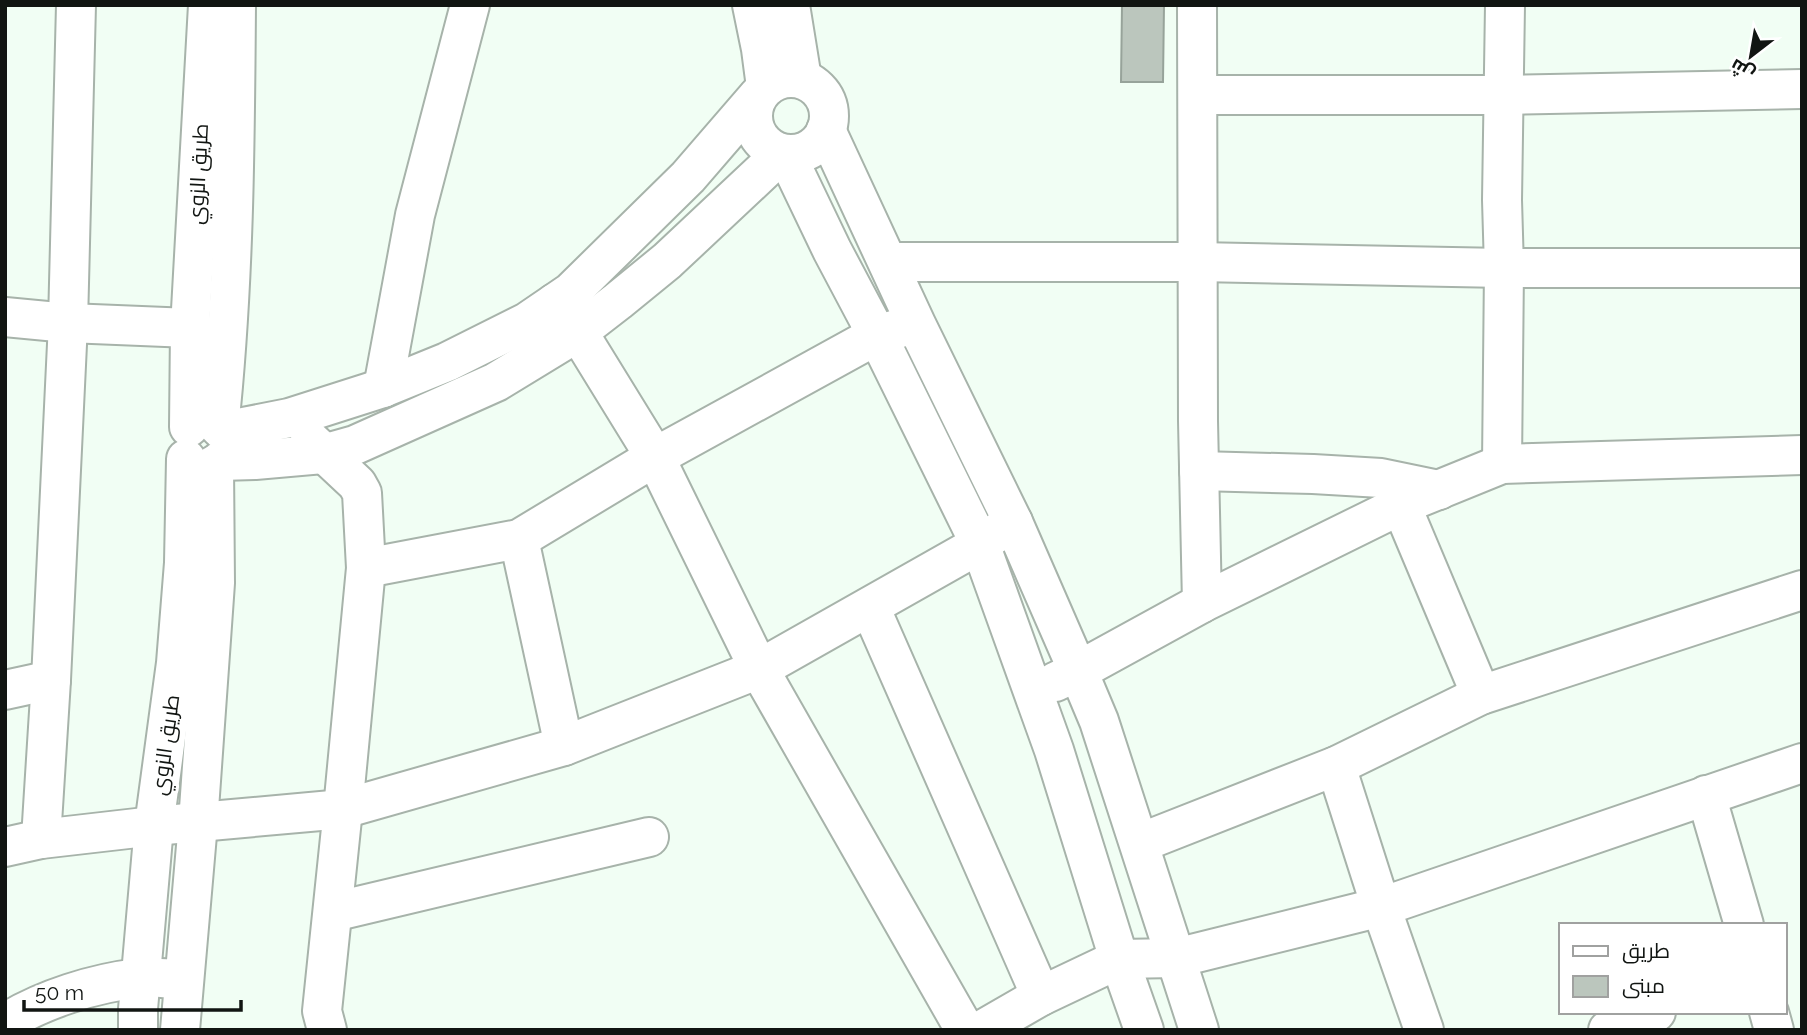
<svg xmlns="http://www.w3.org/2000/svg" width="1807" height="1035" font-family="Raleway,Cairo,sans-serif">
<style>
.building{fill:#bbc6bd;stroke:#97a39a;stroke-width:2}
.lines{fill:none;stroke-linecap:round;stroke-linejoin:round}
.minor-casing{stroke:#a7b3aa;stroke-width:42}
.major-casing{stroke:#a7b3aa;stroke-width:42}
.minor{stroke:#fff;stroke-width:38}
.major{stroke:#fff;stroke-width:38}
.labels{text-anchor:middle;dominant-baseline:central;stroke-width:6;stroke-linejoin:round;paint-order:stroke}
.street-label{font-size:21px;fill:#111512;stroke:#fff}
</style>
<rect width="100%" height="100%" fill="#f1fef4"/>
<!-- building -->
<polygon class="building" points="1122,5 1164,5 1163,82 1121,82"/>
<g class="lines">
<!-- minor casing -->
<g class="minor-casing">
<g id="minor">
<polyline points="752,5 761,49 766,87"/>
<polyline points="790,5 802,79"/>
<polyline points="1197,5 1198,421 1202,603"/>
<circle cx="791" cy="116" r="38"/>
<polyline points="1198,95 1505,95 1802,89"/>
<polyline points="826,130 916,324 1013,522 1078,671 1099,721 1199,1030"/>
<polyline points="786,154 832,250 877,335 980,544 1054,750 1119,959 1144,1030"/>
<polyline points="888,262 1198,262 1504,268 1802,268"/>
<polyline points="555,303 578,332 655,457 759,669 965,1030"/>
<polyline points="5,317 68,323 190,328"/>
<polyline points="383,388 415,215 470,5"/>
<polyline points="223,431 289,418 383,388 447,362 527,322 571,292 688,177 758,96"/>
<polyline points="310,440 357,484 362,493 366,568 343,809 322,1011 327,1030"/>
<polyline points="220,461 255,460 323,454 355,445 496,382 578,332 618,301 667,261 781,154"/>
<polyline points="1502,464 1504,268 1502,200 1505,5"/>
<polyline points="1199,471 1313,474 1381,478 1439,490"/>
<polyline points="1401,505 1481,695"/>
<polyline points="519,539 564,746"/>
<polyline points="366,568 519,539 655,457 877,335 900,328"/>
<polyline points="870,607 1041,996"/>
<polyline points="1055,682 1078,671 1202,603 1401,505 1502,464 1802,455"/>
<polyline points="5,690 51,680"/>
<polyline points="1336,766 1381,907 1424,1030"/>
<polyline points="1706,795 1744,925"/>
<polyline points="41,839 51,680 68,323 76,5"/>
<polyline points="1140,843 1336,766 1481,695 1802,590"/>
<polyline points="5,847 41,839 154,826 343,809 564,746 759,669 980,544 1013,522"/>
<polyline points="333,912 649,837"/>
<polyline points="1769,1012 1774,1030"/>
<path d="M5 1023C43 999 95 983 139 978 153 976 169 979 183 980"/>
<polyline points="982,1030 1041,996 1119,959 1176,958 1381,907 1802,763"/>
<polyline points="1608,1030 1656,1012"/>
</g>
</g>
<!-- major casing -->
<g class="major-casing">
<g id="major">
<polyline points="189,427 190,328 208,5"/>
<path d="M219 427C234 287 235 146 236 5"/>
<polyline points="138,1030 138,1009 154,826 176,663 184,563 186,459"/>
<polyline points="180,1030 198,823 215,583 214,465"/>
</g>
</g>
<!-- minor -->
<use href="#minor" class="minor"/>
<!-- major -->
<use href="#major" class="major"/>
</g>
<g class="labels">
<!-- street labels -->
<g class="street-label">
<text transform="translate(198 174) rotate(-87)">طريق الزوي</text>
<text transform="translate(165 745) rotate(-82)">طريق الزوي</text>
</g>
</g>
<!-- border -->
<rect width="1807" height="1035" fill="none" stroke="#111512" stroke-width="14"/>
<!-- legend -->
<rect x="1559" y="923" width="228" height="91" fill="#ffffff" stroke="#a0a1a0" stroke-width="2"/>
<rect x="1573" y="946" width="35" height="10" fill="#ffffff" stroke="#a0a1a0" stroke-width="2"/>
<text x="1622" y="958" font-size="21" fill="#111512">طريق</text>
<rect x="1573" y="976" width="35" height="21" fill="#bbc6bd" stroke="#a0a1a0" stroke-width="2"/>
<text x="1622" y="993" font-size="21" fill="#111512">مبنى</text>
<!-- north arrow -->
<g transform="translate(1751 56) rotate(211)" stroke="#ffffff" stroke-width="5" paint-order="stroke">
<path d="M0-5L12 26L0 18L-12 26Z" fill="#111512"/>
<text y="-10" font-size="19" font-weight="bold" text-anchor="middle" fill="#111512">ش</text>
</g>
<!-- scale -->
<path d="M24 1000v10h217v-10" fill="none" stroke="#111512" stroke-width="3.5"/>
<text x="35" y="1000" font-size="21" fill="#111512" stroke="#ffffff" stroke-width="5" paint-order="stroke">50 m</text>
</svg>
